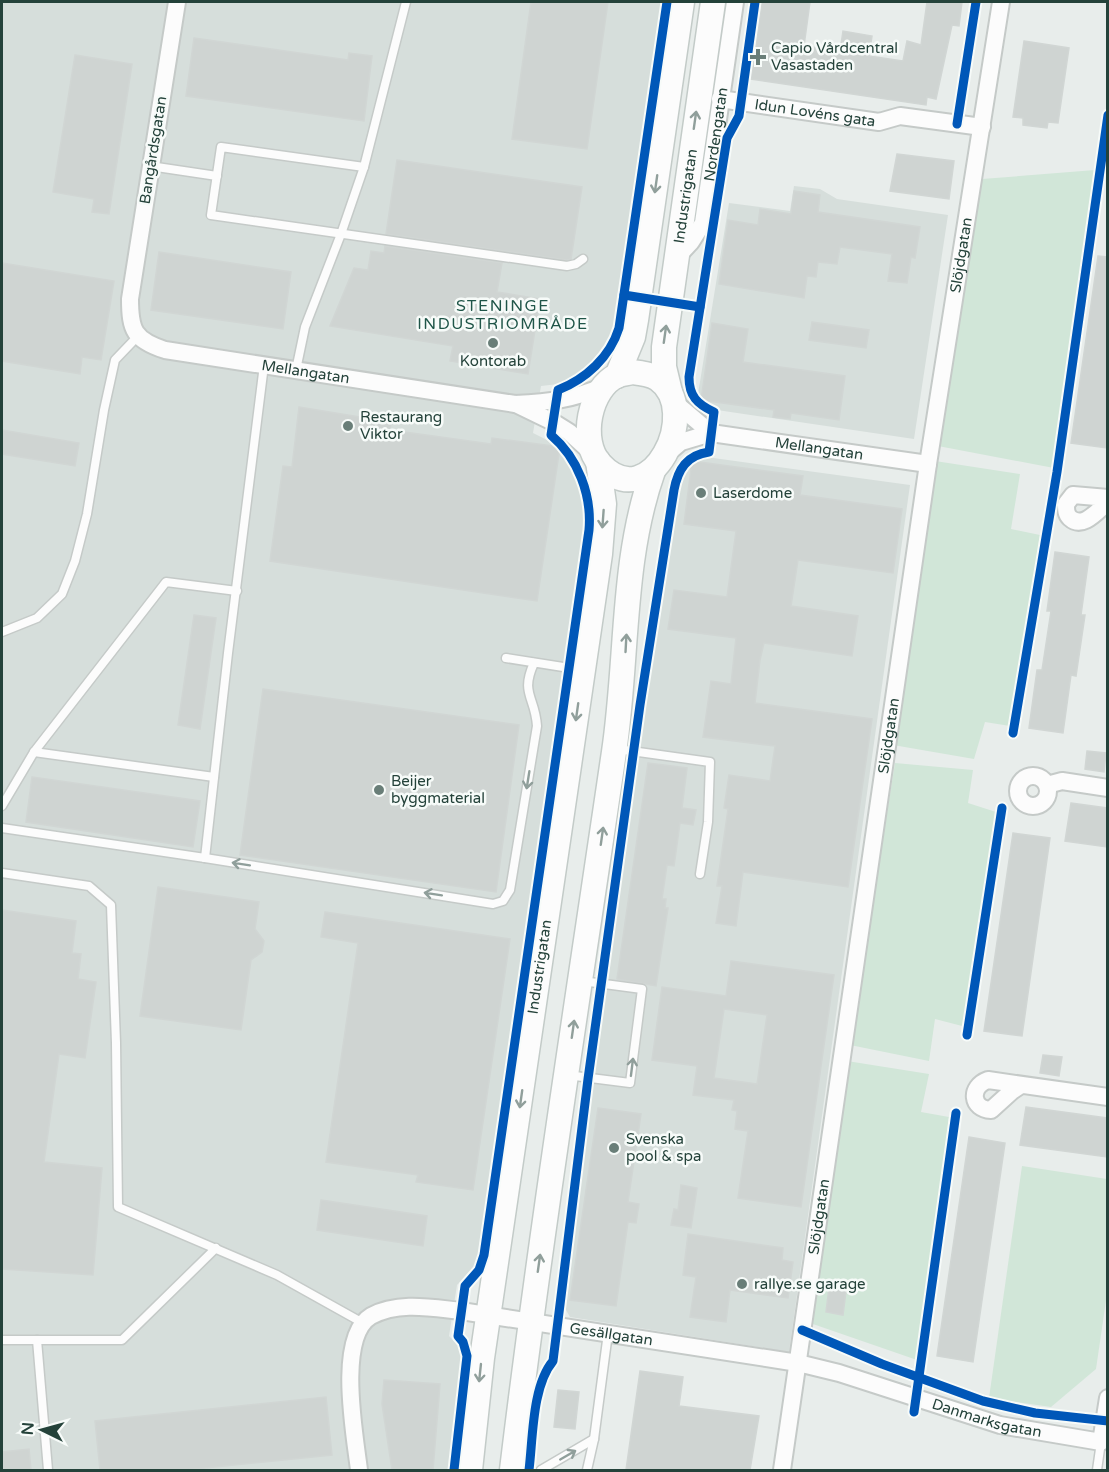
<svg xmlns="http://www.w3.org/2000/svg" width="1109" height="1472" font-family="'Varela Round',sans-serif">
<style>
.built{fill:#d6dedb}
.green{fill:#d1e6d8}
.building{fill:#cfd4d2;stroke:#d1d6d4;stroke-width:1.5;fill-rule:evenodd}
.lines{fill:none;stroke-linecap:round;stroke-linejoin:round}
.service-casing{stroke:#c5cac8;stroke-width:11}
.minor-casing{stroke:#c5cac8;stroke-width:20}
.secondary-casing{stroke:#c3cbc8;stroke-width:27}
.service{stroke:#fcfcfc;stroke-width:8}
.minor{stroke:#fcfcfc;stroke-width:16}
.secondary{stroke:#fcfcfc;stroke-width:24}
.cycleway-casing{stroke:#f7fbf9;stroke-width:13}
.cycleway{stroke:#0057b8;stroke-width:9}
.oneway{stroke:#909f9b}
.poi-dot{fill:#697e78;stroke:#f7fbf9;stroke-width:2}
.labels{text-anchor:middle;dominant-baseline:central;stroke-width:5;stroke-linejoin:round;paint-order:stroke}
.poi-label{font-size:15px;fill:#24423a;stroke:#f7fbf9;text-anchor:start}
.street-label{font-size:15px;fill:#24423a;stroke:#f7fbf9}
.neighbourhood-label{font-size:16px;letter-spacing:1.5px;fill:#1f5548;stroke:#f7fbf9}
</style>
<rect width="100%" height="100%" fill="#e8edeb"/>
<!-- built -->
<g class="built">
<polygon points="2,2 661,2 616,315 611,335 602,353 585,373 567,383 541,386 533,433 559,446 570,462 581,490 586,516 478,1262 457,1285 449,1336 458,1345 464,1358 452,1470 2,1470"/>
<polygon points="794,186 820,189 837,199 948,215 914,439 717,410 699,400 698,394 729,203 790,211"/>
<polygon points="699,456 910,485 789,1352 570,1317 562,1303 675,492 681,477 691,460"/>
</g>
<!-- green -->
<g class="green">
<polygon points="1095,170 1054,468 938,446 982,179"/>
<polygon points="935,461 1020,474 1011,529 1040,535 1010,726 985,722 974,759 893,745"/>
<polygon points="895,763 973,770 968,803 996,812 966,1027 935,1019 929,1061 850,1045"/>
<polygon points="847,1061 929,1074 921,1112 949,1117 917,1360 810,1323"/>
<polygon points="1022,1166 1107,1179 1108,1287 1096,1369 1051,1407 989,1398"/>
</g>
<!-- building -->
<g class="building">
<polygon points="531,2 608,2 587,149 512,139"/>
<polygon points="762,2 810,2 804,46 840,51 843,31 872,36 869,56 903,61 907,41 921,45 927,2 962,2 959,26 952,25 936,99 927,97 926,105 751,79"/>
<polygon points="194,38 348,60 349,53 372,56 364,121 186,96"/>
<polygon points="1024,41 1069,48 1058,123 1048,122 1047,128 1023,125 1023,118 1013,117"/>
<polygon points="75,55 132,64 109,214 92,212 94,199 53,192"/>
<polygon points="897,154 954,161 949,199 890,191"/>
<polygon points="397,160 582,187 571,259 567,260 386,234"/>
<polygon points="794,191 820,195 818,212 920,227 915,258 911,257 907,283 888,281 892,254 840,247 837,264 818,262 816,277 807,276 804,298 719,284 728,220 758,225 760,209 791,214"/>
<polygon points="385,246 502,263 497,292 540,299 528,374 450,361 453,346 330,326 354,268 368,270 371,251 384,253"/>
<polygon points="159,252 291,272 283,329 151,310"/>
<polygon points="1098,256 1107,257 1107,448 1071,443"/>
<polygon points="2,263 114,281 101,360 82,357 80,374 2,361"/>
<polygon points="812,322 869,330 866,348 809,340"/>
<polygon points="712,323 748,329 743,362 845,376 839,420 791,413 790,419 773,417 774,410 701,400"/>
<polygon points="299,407 391,422 390,430 491,444 492,438 560,447 537,601 270,561 283,466 292,467"/>
<polygon points="2,430 79,443 75,466 2,454"/>
<polygon points="692,461 803,476 800,495 902,509 893,573 798,560 791,606 858,616 852,656 764,643 760,660 755,703 872,719 848,887 743,872 736,926 716,923 722,886 717,886 728,809 724,808 729,775 770,781 775,746 703,737 711,681 731,684 736,638 668,629 674,590 727,597 736,531 684,524"/>
<polygon points="1055,552 1089,557 1081,615 1085,615 1076,676 1071,675 1063,733 1029,728 1037,670 1042,670 1051,611 1047,611"/>
<polygon points="194,615 216,618 200,729 178,725"/>
<polygon points="263,689 519,725 496,892 240,855"/>
<polygon points="1087,751 1106,753 1104,772 1085,769"/>
<polygon points="648,763 687,768 682,808 696,810 693,825 680,823 674,866 667,865 662,899 666,899 665,908 668,908 656,986 617,979"/>
<polygon points="32,777 200,801 193,847 26,822"/>
<polygon points="1071,803 1107,808 1107,847 1065,841"/>
<polygon points="1013,833 1050,838 1022,1036 984,1031"/>
<polygon points="158,887 259,902 255,929 264,941 262,952 251,960 241,1030 140,1016"/>
<polygon points="2,910 76,921 72,953 81,954 78,979 96,982 85,1058 59,1054 44,1162 102,1168 93,1275 2,1269"/>
<polygon points="325,912 510,939 473,1190 416,1182 418,1175 326,1162 358,943 321,937"/>
<path d="M731 961 834 975 801 1207 738 1198 748 1131 735 1129 737 1111 732 1110 734 1100 693 1095 697 1066 652 1060 662 987 726 996ZM724 1009 767 1015 757 1084 714 1078Z"/>
<polygon points="1043,1055 1062,1057 1059,1076 1040,1073"/>
<polygon points="1026,1107 1107,1118 1107,1157 1020,1145"/>
<polygon points="598,1108 641,1114 628,1202 639,1204 636,1223 628,1222 616,1306 570,1300"/>
<polygon points="969,1137 1005,1143 973,1362 937,1356"/>
<polygon points="681,1185 697,1188 691,1228 671,1225 674,1209 678,1210"/>
<polygon points="321,1200 427,1216 423,1246 317,1230"/>
<polygon points="688,1234 783,1248 782,1260 793,1262 788,1298 730,1290 726,1322 690,1317 696,1277 683,1275"/>
<polygon points="829,1288 846,1291 843,1315 826,1312"/>
<polygon points="640,1371 683,1377 679,1406 759,1416 750,1470 626,1470"/>
<polygon points="384,1380 440,1384 433,1470 392,1470 382,1404"/>
<polygon points="558,1390 579,1392 575,1429 554,1427"/>
<polygon points="326,1397 332,1455 186,1470 100,1470 95,1421"/>
<polygon points="29,1449 31,1470 2,1470 2,1452"/>
</g>
<g class="lines">
<!-- service casing -->
<g class="service-casing">
<g id="service">
<polyline points="150,166 217,176"/>
<polyline points="364,167 221,147 211,215 567,266 576,264 583,259"/>
<polyline points="296,370 305,327 341,234 364,167 406,2"/>
<polyline points="2,632 37,618 62,594 75,561 87,514 104,410 115,360 138,336"/>
<polyline points="506,658 582,670"/>
<polyline points="617,749 710,762 708,822 700,874"/>
<polyline points="34,752 214,777"/>
<polyline points="2,806 34,752 166,582 237,591"/>
<polyline points="2,828 205,858 228,653 264,365"/>
<path d="M205 858 493 904 503 901 510 890 537 726C535 696 520 694 534 663"/>
<polyline points="2,873 89,886 111,905 116,1043 118,1207 277,1275 363,1323"/>
<polyline points="567,1075 630,1083 642,989 582,981"/>
<polyline points="2,1340 122,1340 216,1248"/>
<polyline points="37,1340 48,1470"/>
<polyline points="541,1470 594,1439"/>
<polyline points="587,1470 594,1439 608,1333"/>
<polyline points="1097,1470 1101,1442"/>
</g>
</g>
<!-- minor casing -->
<g class="minor-casing">
<g id="minor">
<path id="s1" d="M177 2 130 299C130 330 134 340 165 350L515 404C550 402 571 400 604 386"/>
<path id="s2" d="M720 99 879 122 900 116 982 127"/>
<path id="s3" d="M676 258 691 242 703 223 735 2"/>
<polyline points="673,401 711,433"/>
<polyline points="518,405 553,422 569,432 593,454"/>
<path id="s4" d="M667 454 681 442 711 433 928 464"/>
<path d="M1108 498 1073 495 1066 504C1066 510 1066 514 1070 518 1083 530 1098 510 1108 502"/>
<circle cx="1033" cy="791" r="15"/>
<polyline points="1047,785 1062,781 1108,788"/>
<path d="M1021 1085 1012 1091 991 1110C971 1109 969 1087 988 1080L1108 1097"/>
<path id="s5" d="M359 1470C355 1436 336 1337 371 1316 399 1301 432 1308 461 1311L798 1363 839 1373 1000 1425 1101 1442 1108 1398"/>
<path id="s6" d="M782 1470 928 464 1001 2"/>
</g>
</g>
<!-- secondary casing -->
<g class="secondary-casing">
<g id="secondary">
<path d="M632 372C641 373 651 374 658 379 703 410 651 519 600 464 579 441 589 388 618 375 622 374 628 373 632 372Z"/>
<polyline points="617,376 633,337 636,320 682,2"/>
<path id="s7" d="M670 392 664 367V347L713 2"/>
<path id="s8" d="M470 1470 482 1358 600 554 604 504 598 461"/>
<path d="M512 1470C541 1230 579 991 614 752 628 659 621 561 653 471"/>
</g>
</g>
<!-- service -->
<use href="#service" class="service"/>
<!-- minor -->
<use href="#minor" class="minor"/>
<!-- secondary -->
<use href="#secondary" class="secondary"/>
<!-- cycleway casing -->
<g class="cycleway-casing">
<g id="cycleway">
<polyline points="957,124 976,2"/>
<polyline points="624,295 700,307"/>
<polyline points="1013,733 1057,472 1108,115"/>
<polyline points="967,1035 1002,808"/>
<polyline points="802,1330 882,1364 983,1401 1035,1413 1108,1421"/>
<polyline points="914,1412 956,1113"/>
<path d="M454 1470 467 1356 463 1342 458 1336 465 1286 479 1270 484 1255 589 530C592 495 578 458 551 435L558 390C586 379 610 357 619 328L667 2"/>
<path d="M529 1470C533 1438 532 1386 553 1361L588 1079 640 705 674 490C678 469 687 455 709 452L714 412C697 404 689 396 689 377L727 138 739 116 755 2"/>
</g>
</g>
<!-- cycleway -->
<use href="#cycleway" class="cycleway"/>
</g>
<!-- one-way arrows -->
<defs><path id="oneway-shaft" d="M-6 0H5M1.5-3L5.5 0L1.5 3" fill="none" stroke-width="1.6" stroke-linecap="round" stroke-linejoin="round" transform="scale(1.5)"/></defs>
<g class="oneway">
<use href="#oneway-shaft" transform="translate(695 120) rotate(-82)"/>
<use href="#oneway-shaft" transform="translate(656 184) rotate(98)"/>
<use href="#oneway-shaft" transform="translate(665 334) rotate(-82)"/>
<use href="#oneway-shaft" transform="translate(603 519) rotate(94)"/>
<use href="#oneway-shaft" transform="translate(626 643) rotate(-87)"/>
<use href="#oneway-shaft" transform="translate(577 712) rotate(98)"/>
<use href="#oneway-shaft" transform="translate(528 780) rotate(99)"/>
<use href="#oneway-shaft" transform="translate(602 836) rotate(-82)"/>
<use href="#oneway-shaft" transform="translate(241 864) rotate(-171)"/>
<use href="#oneway-shaft" transform="translate(433 894) rotate(-171)"/>
<use href="#oneway-shaft" transform="translate(573 1029) rotate(-82)"/>
<use href="#oneway-shaft" transform="translate(632 1067) rotate(-83)"/>
<use href="#oneway-shaft" transform="translate(521 1099) rotate(98)"/>
<use href="#oneway-shaft" transform="translate(539 1263) rotate(-82)"/>
<use href="#oneway-shaft" transform="translate(480 1373) rotate(96)"/>
<use href="#oneway-shaft" transform="translate(568 1455) rotate(-30)"/>
</g>
<!-- markers -->
<g class="poi-dot">
<path d="M755 48h6v6h6v6h-6v6h-6v-6h-6v-6h6z"/>
<circle cx="493" cy="343" r="6"/>
<circle cx="348" cy="426" r="6"/>
<circle cx="701" cy="493" r="6"/>
<circle cx="379" cy="790" r="6"/>
<circle cx="614" cy="1148" r="6"/>
<circle cx="742" cy="1284" r="6"/>
</g>
<g class="labels">
<!-- poi labels -->
<g class="poi-label">
<text x="771" y="48">Capio Vårdcentral<tspan x="771" dy="17">Vasastaden</tspan></text>
<text x="493" y="361" text-anchor="middle">Kontorab</text>
<text x="360" y="417">Restaurang<tspan x="360" dy="17">Viktor</tspan></text>
<text x="713" y="493">Laserdome</text>
<text x="391" y="781">Beijer<tspan x="391" dy="17">byggmaterial</tspan></text>
<text x="626" y="1139">Svenska<tspan x="626" dy="17">pool &amp; spa</tspan></text>
<text x="754" y="1284">rallye.se garage</text>
</g>
<!-- street labels -->
<g class="street-label">
<text stroke="none"><textPath href="#s2" startOffset="96">Idun Lovéns gata</textPath></text>
<text stroke="none"><textPath href="#s3" startOffset="134">Nordengatan</textPath></text>
<text transform="translate(153 150) rotate(-81)">Bangårdsgatan</text>
<text stroke="none"><textPath href="#s7" startOffset="198">Industrigatan</textPath></text>
<text stroke="none"><textPath href="#s6" startOffset="1228">Slöjdgatan</textPath></text>
<text stroke="none"><textPath href="#s1" startOffset="512">Mellangatan</textPath></text>
<text stroke="none"><textPath href="#s4" startOffset="159">Mellangatan</textPath></text>
<text stroke="none"><textPath href="#s6" startOffset="742">Slöjdgatan</textPath></text>
<text stroke="none"><textPath href="#s8" startOffset="508">Industrigatan</textPath></text>
<text stroke="none"><textPath href="#s6" startOffset="256">Slöjdgatan</textPath></text>
<text stroke="none"><textPath href="#s5" startOffset="404">Gesällgatan</textPath></text>
<text stroke="none"><textPath href="#s5" startOffset="790">Danmarksgatan</textPath></text>
</g>
<!-- neighbourhood labels -->
<g class="neighbourhood-label">
<text x="503" y="306">STENINGE<tspan x="503" dy="18">INDUSTRIOMRÅDE</tspan></text>
</g>
</g>
<!-- border -->
<rect width="1109" height="1472" fill="none" stroke="#24423a" stroke-width="6"/>
<!-- north arrow -->
<g transform="translate(42 1430) rotate(275)" stroke="#f7fbf9" stroke-width="4.5" paint-order="stroke">
<path d="M0-4.5L10 22L0 15L-10 22Z" fill="#24423a"/>
<text y="-9" font-size="16" font-weight="bold" text-anchor="middle" fill="#24423a">N</text>
</g>
</svg>
